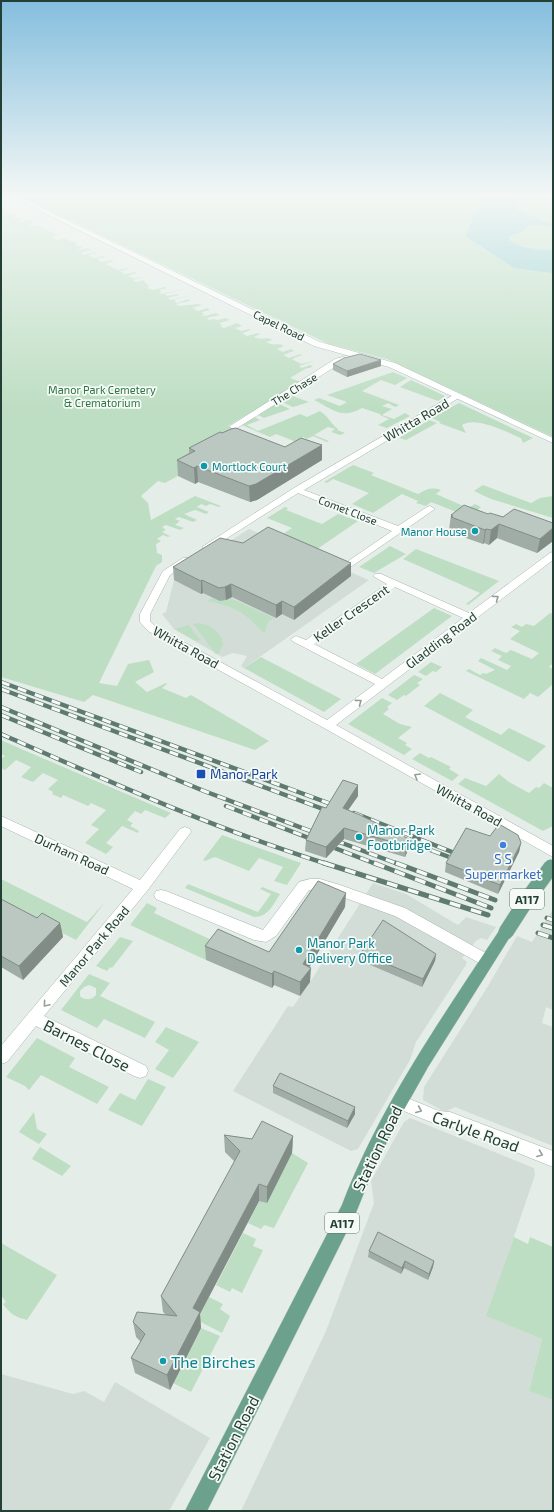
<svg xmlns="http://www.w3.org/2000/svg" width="554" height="1512" font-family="'Exo 2',sans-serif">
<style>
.built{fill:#d3ddd7}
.green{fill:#bedec3;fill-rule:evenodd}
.water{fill:#8fced0}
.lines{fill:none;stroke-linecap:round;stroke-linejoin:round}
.street-casing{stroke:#a7b5af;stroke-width:1}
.secondary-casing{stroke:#a3b9af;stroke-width:1}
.primary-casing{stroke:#c2c9c6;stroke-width:1}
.street{fill:#fff;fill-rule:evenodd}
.secondary{fill:#fff;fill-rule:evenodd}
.primary{fill:#6ba18d;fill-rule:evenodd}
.rail-far1-casing{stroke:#5f7a70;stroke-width:4.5}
.rail-casing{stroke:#5f7a70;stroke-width:5}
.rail-far1{stroke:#f5faf7;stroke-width:3;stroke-dasharray:9;stroke-linecap:butt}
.rail{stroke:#f5faf7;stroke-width:3.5;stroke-dasharray:11;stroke-linecap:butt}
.primary-bridge-casing{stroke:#c2c9c6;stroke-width:16;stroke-linecap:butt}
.primary-bridge{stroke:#6ba18d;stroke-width:15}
.wall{fill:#a0aca6}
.shaded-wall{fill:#828c87}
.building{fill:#bac8c1;stroke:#828c87}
.oneway{stroke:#929f9a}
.culture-dot{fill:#0f9aa8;stroke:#f5faf7;stroke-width:1.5}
.transit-dot{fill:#1a4fb4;stroke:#f5faf7;stroke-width:1.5}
.shop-dot{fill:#3f7fe0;stroke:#f5faf7;stroke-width:1.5}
.labels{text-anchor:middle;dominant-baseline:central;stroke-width:3.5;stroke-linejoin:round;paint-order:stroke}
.far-street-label{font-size:11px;fill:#243f35;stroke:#f5faf7}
.far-park-label{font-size:11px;fill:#2f7542;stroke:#f5faf7}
.far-culture-label{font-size:11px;fill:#0d838f;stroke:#f5faf7;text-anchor:start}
.shield{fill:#f5faf7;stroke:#63776f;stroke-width:1}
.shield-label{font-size:12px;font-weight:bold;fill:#243f35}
.street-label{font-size:13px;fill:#243f35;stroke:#f5faf7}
.transit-label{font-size:13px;fill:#164399;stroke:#f5faf7;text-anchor:start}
.culture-label{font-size:13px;fill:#0d838f;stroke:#f5faf7;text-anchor:start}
.shop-label{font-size:13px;fill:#366cbe;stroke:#f5faf7}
.near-street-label{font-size:16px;fill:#243f35;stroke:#f5faf7}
.near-culture-label{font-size:16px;fill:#0d838f;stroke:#f5faf7;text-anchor:start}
</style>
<rect width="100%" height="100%" fill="#e5ede8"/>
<!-- built -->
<g class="built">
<polygon points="249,529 369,580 244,668 241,666 247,656 233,653 222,657 174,629 162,614 166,612 175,576"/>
<polygon points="373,883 406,894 458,925 466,917 496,927 487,940 481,938 476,941 462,958 467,962 466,965 416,1042 410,1060 358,1149 351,1151 233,1091 288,1006 293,1007 310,982"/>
<polygon points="553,909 553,1010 546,1007 542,1023 553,1027 553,1146 455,1107 445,1112 423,1100 424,1087 488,986 517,936 532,942"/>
<polygon points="410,1118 534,1168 535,1175 487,1316 542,1339 529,1391 553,1400 553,1511 241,1511 326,1331 374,1203 371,1181 404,1122"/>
<polygon points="1,1374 73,1394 84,1391 104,1402 115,1382 210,1438 169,1511 1,1511"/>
</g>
<!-- green -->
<g class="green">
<polygon points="17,195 553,195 553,437 387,359 329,344"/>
<path d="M6 207 9 208 3 209 5 210 3 211 9 213 3 214C9 215 15 213 20 214L11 216 17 218H26L19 219 21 222 31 220 34 221 29 225 32 226 37 225 50 232 62 230 52 232 57 235 68 232 53 237 56 240 73 237 65 239 77 243 74 245 83 247 78 249 80 250 88 248 91 250 82 252 84 253 81 254 83 255 95 252 97 253 88 255 94 258 103 256 106 257 97 259 101 262 112 260 114 261 105 264 118 270 127 268 129 269 120 271 125 274 135 272 137 273 128 276 133 278 144 277 133 280 136 282 148 279 143 281 149 286 147 288 153 290 165 287 167 288 159 290 162 292 159 293 160 294 185 289 165 294 167 296 177 294 179 295 168 298 171 300 196 294 174 300 177 303 188 299 190 301 176 304 179 306 198 304 202 305 193 308 198 311 207 308 210 310 202 312 204 314 202 315 204 316 216 313 220 315 207 318 209 320 214 319 217 320 226 318 230 320 219 323 222 325 220 326 224 328 237 323 242 326 235 328 241 331 249 329 251 330 242 333 247 336 258 333 260 334 254 337C262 341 266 336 272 340L266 342C275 347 277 342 284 346L277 349 283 352 291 349 294 351 283 355 289 358 301 354 302 355 292 359 301 364 315 361 299 366 302 368 310 365 313 366 310 368H307L290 378 301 382 228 426 235 429 196 466 165 483 158 481 141 496 148 503 151 520 195 496 221 506 219 507 210 504 206 506 201 504 197 507 209 512 206 514 195 510 184 514 197 520 193 522 179 517 175 519 180 521 175 525 184 528 180 530 166 525 162 527 166 530 162 532 170 536 168 537 163 535 157 539 161 541 156 544 157 553 162 555V562L156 566 99 683 117 686 128 664 149 660 154 672 135 682 147 692 166 683 167 684 162 688 186 698 191 695 269 741 255 750 93 695 84 702 1 677V208Z"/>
<path d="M393 372 407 378 395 385 381 380 362 391 399 405 395 407 388 403 382 406 392 409 382 415 394 419 405 413 410 416 387 428 378 425 389 419 380 415V414L362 408C341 420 333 409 314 400L319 398 340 406 347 402 327 395Z"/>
<polygon points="411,380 445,396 438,401 400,387"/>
<polygon points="290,395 309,402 293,407 280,401"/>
<polygon points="277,403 290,409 264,418 258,415"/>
<path d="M459 403 533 438 523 443 521 438C506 432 476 416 462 425L466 433 439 423 440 422 432 418Z"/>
<path d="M320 411C328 416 331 424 338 429L337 430 345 433 340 435 331 432 335 429 328 427 314 435 329 441 327 442 313 436 307 439 303 437 298 440 304 445 276 434 270 437 242 425 254 417 260 420 247 425 258 431 300 414 307 417Z"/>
<polygon points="429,420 437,423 406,440 399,438"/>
<path d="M353 465 374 473 371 475 418 494C426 489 432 487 441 490L436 494 468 508 475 504 481 507 469 517 431 502 426 506 416 503 418 501 402 494 373 513 352 504 369 493 333 479 327 483 324 482Z"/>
<polygon points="483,485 531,503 540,498 553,496 553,518 491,499 474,491"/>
<polygon points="285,507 288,508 286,510 322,524 338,514 358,521 310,554 275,539 292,528 267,518"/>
<polygon points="390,546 406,554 374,573 359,567"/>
<polygon points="416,549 499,581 468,605 466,604 480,593 403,559"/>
<path d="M213 597C220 601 223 602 230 598L274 618C268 621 266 625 266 631L263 633C245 612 235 607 208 601Z"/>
<polygon points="434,608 452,616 375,674 356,664"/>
<polygon points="550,613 553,614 553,663 549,667 553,669 553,684 538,697 530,693 524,699 466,671 469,669 480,675 483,673 486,674 495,670 478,661 481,658 507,670 511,666 498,660 502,656 491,651 495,648 506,653 511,650 532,659 539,653 510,639 520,631 511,627 516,624 522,627 526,624 534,626"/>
<path d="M197 623C210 624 221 631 223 644L219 653 216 654 193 624Z"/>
<polygon points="189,625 200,640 196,641 174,629"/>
<polygon points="261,657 341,699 324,712 244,668"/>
<polygon points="431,662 442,667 436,672 433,671 426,676 418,672"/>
<polygon points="414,675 423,679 417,683 420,685 406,696 404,695 397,700 388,695"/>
<polygon points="440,693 473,710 465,717 501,735 509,728 546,746 529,762 424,706"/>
<polygon points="382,698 392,703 387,707 389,709 383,714 400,724 412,727 398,738 407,743 405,745 412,749 404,755 348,724"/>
<polygon points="1,740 19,748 171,813 165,818 145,810 141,814 135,811 127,820 133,823 130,826 139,831 138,833 122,826 106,843 113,847 106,854 85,843 99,829 91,825 106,810 91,803 88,806 63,795 61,798 52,794 53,792 48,789 58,780 43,773 33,782 21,777 31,767 16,760 5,770 1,768 1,759 5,756 1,754"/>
<polygon points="420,753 429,758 431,757 451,767 449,769 459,775 452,781 412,759"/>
<polygon points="499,774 509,782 529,793 536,787 539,788 544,783 553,788 553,826 543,831 458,784 465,778 486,786"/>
<polygon points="222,835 301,863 287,885 274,881 283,867 259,858 249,871 215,857 205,861 203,860"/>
<polygon points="1,879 87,922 105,902 76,940 1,901"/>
<path d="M188 884 258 912 271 894 260 889 262 887 280 894C273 905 268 917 254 917L185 888Z"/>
<polygon points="147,903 157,908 154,913 218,943 206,960 130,925"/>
<polygon points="120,937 133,941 112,968 110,967 107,971 96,966"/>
<path d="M89 974 110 983 100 996 155 1022 145 1038 104 1019 97 1028 61 1010ZM89 985 96 988V995C92 1000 85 1001 80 996V991L84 987Z"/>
<polygon points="166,1027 199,1042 173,1078 155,1069 169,1050 155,1042"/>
<polygon points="37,1038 75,1058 69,1067 109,1087 97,1104 41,1075 29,1090 25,1086 6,1077"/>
<polygon points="148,1079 166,1087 142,1126 108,1110 120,1093 135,1100"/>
<polygon points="34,1112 37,1129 47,1134 39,1144 19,1132"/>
<polygon points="40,1147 71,1166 62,1176 32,1159"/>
<polygon points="292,1153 308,1163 274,1228 264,1225 261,1229 248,1223 259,1201"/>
<polygon points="243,1233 256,1239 253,1246 263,1250 242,1293 232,1288 230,1292 216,1285"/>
<polygon points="514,1237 528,1244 530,1237 553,1247 553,1400 529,1391 542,1339 486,1316"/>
<path d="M1 1243 57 1275 27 1320C16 1317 10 1314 3 1304L6 1302 1 1295Z"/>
<polygon points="209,1297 223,1304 220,1309 230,1316 222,1333 197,1320"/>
<polygon points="201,1328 220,1336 191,1392 173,1383"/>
</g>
<!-- water -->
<path class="water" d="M467 195H504L516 200 518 210C530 214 540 222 553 224V227L530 225 520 233 508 236 510 241C522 249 538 250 553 250V273L514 268 470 239 466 236C469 225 475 214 481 205V203Z"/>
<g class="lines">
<!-- street casing -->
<g class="street-casing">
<g id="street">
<polygon points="346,356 349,356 349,360 341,363 237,428 231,428 230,426 335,359"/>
<polygon points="455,394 458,394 462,396 304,490 398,526 427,507 430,506 435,509 352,566 346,566 344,564 392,531 298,493 210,549 207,550 202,547 294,488"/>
<path d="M553 552V560L336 725 553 846V857L324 728 148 631 140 622V614L163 571 183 558H189L191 560 189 562 170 575 150 614V621L156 627 327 720 375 684 292 641 291 639 296 636 306 640 387 584 373 576 375 574H381L469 613 550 553ZM395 587 463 618 382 679 314 644Z"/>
<polygon points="1,816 140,880 180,829 185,827 190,829 191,832 147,891 44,1016 146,1066 148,1071 146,1076 140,1078 134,1076 36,1026 7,1062 1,1064 1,1046 133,889 1,826"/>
<polygon points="310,879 320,879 340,885 405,908 491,956 493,960 491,964 486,966 481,964 395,916 320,889 309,890 276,936 266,942 254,940 156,899 154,895 156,891 161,890 166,891 263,930 299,882"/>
<polygon points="400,1095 439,1111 450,1112 553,1151 553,1167 450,1126 438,1125 394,1107 392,1102 394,1097"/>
</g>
</g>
<!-- secondary casing -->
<g class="secondary-casing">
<polygon id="secondary" points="8,195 15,195 320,342 395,363 553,438 553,443 389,367 314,346"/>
</g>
<!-- primary casing -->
<g class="primary-casing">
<path id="primary" d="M506 926 511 928 513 932 428 1067 401 1115 376 1163 355 1215 207 1511H185L342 1205C377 1113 433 1031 487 949L501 928Z"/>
</g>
<!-- street -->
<use href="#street" class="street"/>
<!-- secondary -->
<use href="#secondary" class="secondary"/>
<!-- primary -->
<use href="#primary" class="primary"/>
<!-- rail-far1 casing -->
<g class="rail-far1-casing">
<g id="rail-far1">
<polyline points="1,682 339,807"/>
<polyline points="1,689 331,812"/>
<polyline points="1,707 204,791 398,864"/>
<polyline points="1,715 141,772"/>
<path d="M1 734C108 781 215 829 327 864"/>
<polyline points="226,806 376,864"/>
<polyline points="354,813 462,856"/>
<polyline points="398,838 460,861"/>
</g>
</g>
<!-- rail casing -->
<g class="rail-casing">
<g id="rail">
<polyline points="324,863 488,915"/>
<polyline points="374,863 491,908"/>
<polyline points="396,863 495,900"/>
<polyline points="547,918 553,920"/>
<polyline points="543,925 553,928"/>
<polyline points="538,933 553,938"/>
</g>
</g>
<!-- rail-far1 -->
<use href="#rail-far1" class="rail-far1"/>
<!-- rail -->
<use href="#rail" class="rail"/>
<!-- primary-bridge casing -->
<g class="primary-bridge-casing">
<polyline id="primary-bridge" points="506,932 526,901 551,867"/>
</g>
<!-- primary-bridge -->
<use href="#primary-bridge" class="primary-bridge"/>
</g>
<!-- wall -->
<g class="wall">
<polygon points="333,364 381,366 347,377 333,370"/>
<polygon points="222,433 285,447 322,460 257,500 250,502 198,482 195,484 178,476 177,460 189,453 189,448"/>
<polygon points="451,515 503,517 553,523 553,541 537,553 497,538 489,545 484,543 483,544 449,532 450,530 449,530"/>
<polygon points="173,567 351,576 294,620 282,614 276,618 232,597 226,600 220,601 203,593 201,594 174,580"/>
<polygon points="358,785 358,796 348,810 409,839 408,850 405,857 344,839 326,858 305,851 306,840 326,808"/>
<polygon points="490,836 521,843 519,852 498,894 445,872 446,863"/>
<polygon points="1,899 37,918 60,923 63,937 23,980 1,967"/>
<polygon points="345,907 309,967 310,982 300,996 274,985 272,988 206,960 205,946 269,952"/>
<polygon points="361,953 436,954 435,961 422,987 361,961"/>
<polygon points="273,1086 355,1107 355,1114 347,1128 273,1093"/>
<polygon points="224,1135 252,1139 293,1136 292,1153 267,1203 259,1201 200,1314 201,1328 170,1390 135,1373 131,1358 141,1342 136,1337 133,1322 166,1315 163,1312 161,1296 235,1162 225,1152"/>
<polygon points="369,1251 434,1261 433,1267 428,1280 404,1268 401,1274 368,1257"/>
</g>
<!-- shaded-wall -->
<g class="shaded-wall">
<polygon points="381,360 381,366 347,377 347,371"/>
<polygon points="322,445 322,460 257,500 250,502 249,486"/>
<polygon points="197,466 198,482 195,484 194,468"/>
<polygon points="499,524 497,538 489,545 491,530"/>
<polygon points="553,528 553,541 537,553 540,539"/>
<polygon points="486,529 484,543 483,544 485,530"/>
<polygon points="351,563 351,576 294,620 294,607"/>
<polygon points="202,580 203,593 201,594 201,581"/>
<polygon points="231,584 232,597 226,600 225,587"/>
<polygon points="282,601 282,614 276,618 276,605"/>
<polygon points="358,785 358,796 342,819 343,808"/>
<polygon points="344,828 344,839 326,858 326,847"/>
<polygon points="409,839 408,850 405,857 406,846"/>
<polygon points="521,843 519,852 498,894 500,885"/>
<polygon points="346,893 345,907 303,978 303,964"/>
<polygon points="60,923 63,937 23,980 19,966"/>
<polygon points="436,954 435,961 422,987 423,979"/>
<polygon points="311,968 310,982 300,996 300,982"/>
<polygon points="274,971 274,985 272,988 272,974"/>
<polygon points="355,1107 355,1114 347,1128 348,1121"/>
<polygon points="293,1136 292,1153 267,1203 267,1187"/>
<polygon points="259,1184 259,1201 200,1314 201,1328 170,1390 167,1375 193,1308"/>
<polygon points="405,1261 404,1268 401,1274 402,1268"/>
<polygon points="434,1261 433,1267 428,1280 429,1274"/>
</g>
<!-- building -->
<g class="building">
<polygon points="360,354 381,360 347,371 333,364 344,358"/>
<polygon points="236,428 285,447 301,438 322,445 256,484 249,486 197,466 194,468 177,460 195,451 189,448 220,432 222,433 231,429"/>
<polygon points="464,505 488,514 490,513 503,517 514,509 553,523 553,528 540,539 499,524 491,530 486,529 485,530 451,517 453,516 451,515"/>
<polygon points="268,527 351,563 294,607 282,601 276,605 231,584 225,587 219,588 202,580 201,581 173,567 220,538 243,543"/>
<polygon points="343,780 358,785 343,808 360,815 409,839 406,846 344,828 326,847 306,840 322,807 326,808"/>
<polygon points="499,824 518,835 521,843 500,885 446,863 466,828 490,836"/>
<polygon points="318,881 346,893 303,964 311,968 300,982 274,971 272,974 205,946 218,929 269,952"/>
<polygon points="1,899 37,918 42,913 60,923 19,966 1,956"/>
<polygon points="383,920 436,954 423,979 361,953"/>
<polygon points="280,1073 355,1107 348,1121 273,1086"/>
<polygon points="262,1121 293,1136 267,1187 259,1184 193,1308 200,1312 167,1375 131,1358 145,1334 133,1322 137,1312 177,1316 161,1296 240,1151 224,1135 252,1139"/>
<polygon points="378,1232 434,1261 429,1274 405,1261 402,1268 369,1251"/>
</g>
<!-- one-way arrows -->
<defs><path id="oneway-chevron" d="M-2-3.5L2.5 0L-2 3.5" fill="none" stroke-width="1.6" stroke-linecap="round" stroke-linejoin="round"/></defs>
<g class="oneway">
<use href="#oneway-chevron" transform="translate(496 598) rotate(-37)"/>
<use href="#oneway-chevron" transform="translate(359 702) rotate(-36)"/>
<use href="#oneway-chevron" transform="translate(417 776) rotate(-150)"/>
<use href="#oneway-chevron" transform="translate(46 1004) rotate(130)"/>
<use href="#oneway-chevron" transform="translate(419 1110) rotate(23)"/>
<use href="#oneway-chevron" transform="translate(540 1154) rotate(21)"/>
</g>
<!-- sky -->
<linearGradient id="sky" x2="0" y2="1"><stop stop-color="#84bede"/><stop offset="0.48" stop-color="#f3f7f5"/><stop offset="1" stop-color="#f3f7f5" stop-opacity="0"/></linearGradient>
<rect width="554" height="407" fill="url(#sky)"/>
<!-- markers -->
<g class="culture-dot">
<circle cx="204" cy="466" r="4"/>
<circle cx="475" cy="531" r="4"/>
<circle cx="359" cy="837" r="4"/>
<circle cx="299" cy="950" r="4"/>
<circle cx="163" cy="1361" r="4"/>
</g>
<rect class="transit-dot" x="196" y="769" width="10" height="10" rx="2"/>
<circle class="shop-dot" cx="503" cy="845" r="4"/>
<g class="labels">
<!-- far-street labels -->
<g class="far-street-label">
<text transform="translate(279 325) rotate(26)">Capel Road</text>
<text transform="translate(294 389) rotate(-32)">The Chase</text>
<text transform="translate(348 510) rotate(21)">Comet Close</text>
</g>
<!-- far-park labels -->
<g class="far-park-label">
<text x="102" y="389">Manor Park Cemetery<tspan x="102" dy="13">&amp; Crematorium</tspan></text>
</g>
<!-- far-culture labels -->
<g class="far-culture-label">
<text x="212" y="466">Mortlock Court</text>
<text x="467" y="531" text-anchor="end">Manor House</text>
</g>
<!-- shield labels -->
<g class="shield">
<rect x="510" y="889" width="34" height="20" rx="3"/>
<rect x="325" y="1213" width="34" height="20" rx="3"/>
</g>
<g class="shield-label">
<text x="527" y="899">A117</text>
<text x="342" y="1223">A117</text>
</g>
<!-- street labels -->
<g class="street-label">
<text transform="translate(416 420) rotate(-30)">Whitta Road</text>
<text transform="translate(351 613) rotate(-35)">Keller Crescent</text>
<text transform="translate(441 640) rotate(-37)">Gladding Road</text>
<text transform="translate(186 647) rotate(29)">Whitta Road</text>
<text transform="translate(469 805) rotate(29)">Whitta Road</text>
<text transform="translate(72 854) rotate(25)">Durham Road</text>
<text transform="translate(94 946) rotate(-50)">Manor Park Road</text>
</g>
<!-- transit labels -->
<g class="transit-label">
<text x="210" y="774">Manor Park</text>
</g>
<!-- culture labels -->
<g class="culture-label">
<text x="367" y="830">Manor Park<tspan x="367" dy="15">Footbridge</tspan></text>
<text x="307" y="943">Manor Park<tspan x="307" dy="15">Delivery Office</tspan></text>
</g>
<!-- shop labels -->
<g class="shop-label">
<text x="503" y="859">S S<tspan x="503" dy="15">Supermarket</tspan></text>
</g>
<!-- near-street labels -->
<g class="near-street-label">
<text transform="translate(87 1045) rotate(27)">Barnes Close</text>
<text transform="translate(476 1131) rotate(20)">Carlyle Road</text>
<text transform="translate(377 1148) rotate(-64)">Station Road</text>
<text transform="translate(233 1438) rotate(-63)">Station Road</text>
</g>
<!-- near-culture labels -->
<g class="near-culture-label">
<text x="171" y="1361">The Birches</text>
</g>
</g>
<!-- border -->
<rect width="554" height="1512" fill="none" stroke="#243f35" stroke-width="4"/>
</svg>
